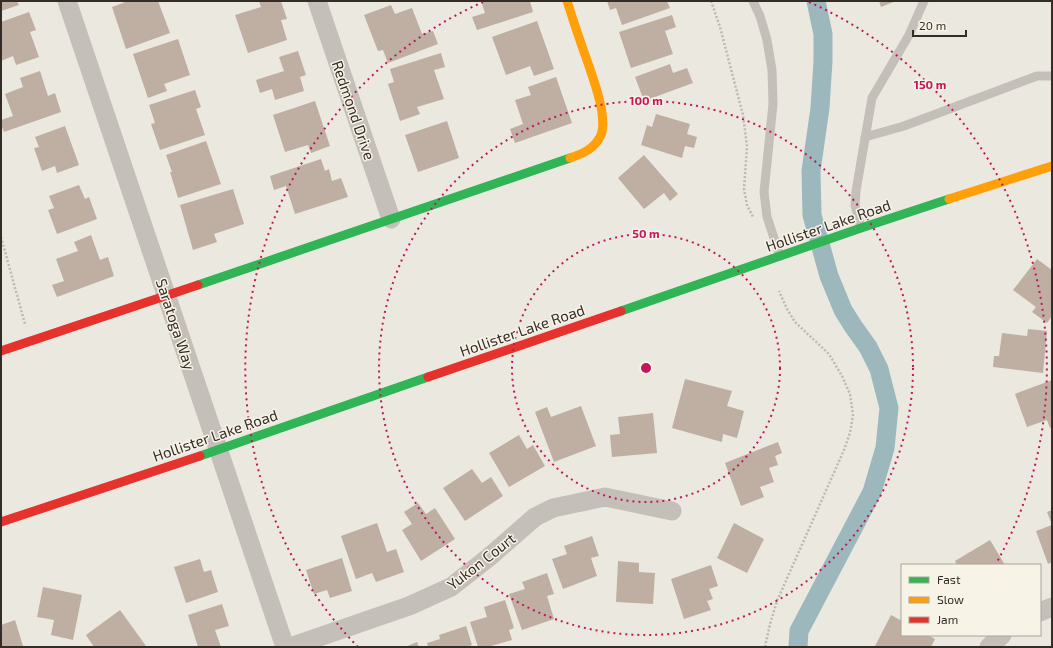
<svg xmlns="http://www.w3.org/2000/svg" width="1053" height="648" font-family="'Exo 2',sans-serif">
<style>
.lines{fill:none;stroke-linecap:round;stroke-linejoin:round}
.canal{stroke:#9db8bc;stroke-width:19}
.building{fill:#beafa2}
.path{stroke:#bdb8b2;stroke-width:2.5;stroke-dasharray:2 2;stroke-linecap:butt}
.lane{stroke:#c4c0b9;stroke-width:9}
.street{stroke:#c4c0b9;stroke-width:19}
.fast{stroke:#30b455;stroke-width:9}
.slow{stroke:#ff9f0a;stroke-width:9}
.jam{stroke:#e5322d;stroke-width:9}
.ring{fill:none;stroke:#c2185b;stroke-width:2;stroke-dasharray:2 4}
.labels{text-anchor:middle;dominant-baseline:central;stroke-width:3;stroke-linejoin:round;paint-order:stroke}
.street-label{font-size:15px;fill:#342d27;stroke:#f8f3e7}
.centre{fill:#c2185b;stroke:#f8f3e7;stroke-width:2}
.ring-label{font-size:12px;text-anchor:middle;font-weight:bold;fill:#c2185b;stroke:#f8f3e7;stroke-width:3;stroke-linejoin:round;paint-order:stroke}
</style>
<rect width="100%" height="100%" fill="#ebe8e0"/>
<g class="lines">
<!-- canal -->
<polyline class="canal" points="798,647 799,631 872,492 885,448 889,408 879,369 868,347 853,326 843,310 829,276 812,215 811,171 820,108 823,61 823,34 816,1"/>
</g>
<!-- building -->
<g class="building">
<polygon points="1,1 17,1 19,5 1,11"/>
<polygon points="128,1 158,1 170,33 126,49 112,7"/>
<polygon points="259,1 281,1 287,19 281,20 287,40 248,53 235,15 261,7"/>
<polygon points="481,1 530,1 533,12 477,30 472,17 485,13"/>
<polygon points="607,1 667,1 670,8 622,25 616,8 610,10"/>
<polygon points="879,1 896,1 881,7"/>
<polygon points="391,5 395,14 412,8 422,34 433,31 438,44 388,63 383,50 378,51 364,15"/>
<polygon points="29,12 36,30 30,32 39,57 16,65 13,56 1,61 1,22"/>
<polygon points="672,15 676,27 665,31 673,54 631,68 619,32"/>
<polygon points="537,21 554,69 534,76 530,66 506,75 492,37"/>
<polygon points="178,39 190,75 164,84 167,91 148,98 133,54"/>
<polygon points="298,51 306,75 300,77 304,91 275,100 272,89 260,93 256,80 284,71 279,57"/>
<polygon points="441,53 445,67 434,70 444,99 417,107 420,114 400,121 388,84 394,82 390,69"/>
<polygon points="670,64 673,73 687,68 693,83 644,101 635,77"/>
<polygon points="40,71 48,96 55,93 61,112 4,132 1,124 1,120 13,116 5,94 23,87 20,78"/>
<polygon points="556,77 572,123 515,143 510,129 523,124 515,100 531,95 528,87"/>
<polygon points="195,90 201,107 196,109 205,135 160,150 151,124 155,123 149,105"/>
<polygon points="315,101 330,146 311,153 308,145 285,152 273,115"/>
<polygon points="656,114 690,124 687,134 697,137 694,148 685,146 682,158 641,145 647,125 652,127"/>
<polygon points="447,121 459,158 418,172 405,135"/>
<polygon points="65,126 79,165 57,173 55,166 42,171 34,148 39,147 35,137"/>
<polygon points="206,141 221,184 178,198 170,172 172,172 166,155"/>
<polygon points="644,155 678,194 670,201 664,193 644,209 618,178"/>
<polygon points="321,159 325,171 329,169 332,181 341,178 348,197 295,214 286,186 274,190 270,176"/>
<polygon points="79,185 85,199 89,197 97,219 57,234 48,210 54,208 49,196"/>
<polygon points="233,189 244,224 214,234 217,242 193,250 180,205"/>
<polygon points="91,235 100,260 108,257 114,276 57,297 52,285 64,281 56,259 78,251 74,242"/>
<polygon points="1037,259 1052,270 1052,316 1047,323 1032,312 1036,307 1013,290"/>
<polygon points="1028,329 1047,331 1043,373 993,367 994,356 999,356 1002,333 1027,336"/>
<polygon points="685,379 732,391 727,406 744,411 737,438 723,434 722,442 672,428"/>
<polygon points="1052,380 1052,427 1050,428 1047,420 1027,427 1015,394"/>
<polygon points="581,406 596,446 554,462 535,412 547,407 551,417"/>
<polygon points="653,413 657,453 612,457 610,435 620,434 618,417"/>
<polygon points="519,435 527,449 533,445 545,466 509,487 489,453"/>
<polygon points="778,442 782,453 775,456 778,465 769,468 774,482 760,487 764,497 741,506 725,463"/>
<polygon points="472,469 482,483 491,477 503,496 465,521 443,488"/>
<polygon points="418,503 426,514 435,508 455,539 421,561 402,530 412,524 404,512"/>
<polygon points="1052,510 1052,525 1047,512"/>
<polygon points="377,523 387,552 396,549 404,572 376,582 372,573 356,579 341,536"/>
<polygon points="734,523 764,539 747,573 717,558"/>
<polygon points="1052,525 1052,562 1048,564 1036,531"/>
<polygon points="592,536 599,556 591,558 597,576 563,589 552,559 567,554 564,546"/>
<polygon points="990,540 1005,565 957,565 955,561"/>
<polygon points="342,558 352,591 330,598 327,590 314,594 306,570"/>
<polygon points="200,559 204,572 211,570 218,592 186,603 174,567"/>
<polygon points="618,561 639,563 639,572 655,573 653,604 616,602"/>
<polygon points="711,565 718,586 709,589 713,599 707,601 711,610 684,619 671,579"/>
<polygon points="547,573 554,594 547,596 554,619 522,630 509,594 525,589 522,582"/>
<polygon points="43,587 82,595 73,640 51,635 54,620 37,617"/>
<polygon points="505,600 514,628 509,630 512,640 491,646 492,647 478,647 470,622 487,617 484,607"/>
<polygon points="222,604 229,626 215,630 221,647 198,647 188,615"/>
<polygon points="120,610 146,646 145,647 94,647 86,635"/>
<polygon points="891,615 902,621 902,635 928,635 935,639 931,647 875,646"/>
<polygon points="15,620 23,646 18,647 1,647 1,625"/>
<polygon points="466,626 472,645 466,647 428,647 427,643 440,639 439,635"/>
<polygon points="417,642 419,647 405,647"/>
</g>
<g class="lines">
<!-- path -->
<g class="path">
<polyline points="711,1 720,27 743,115 747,146 744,189 747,205 753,217"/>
<polyline points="1,237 25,324"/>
<polyline points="765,647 770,624 777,601 844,450 850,433 853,415 850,394 842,376 829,354 795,322 787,309 779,291"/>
</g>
<!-- lane -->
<g class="lane">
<polyline points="753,1 760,16 767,40 772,70 773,104 764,192 767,217 780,256"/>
<polyline points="865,137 904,126 1037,76 1052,76"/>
<polyline points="861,228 855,205 856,191 872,98 909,35 924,1"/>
</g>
<!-- street -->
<g class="street">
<path d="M67 1C140 216 211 432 285 647"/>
<polyline points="317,1 391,219"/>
<polyline points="1040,612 1052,607"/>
<polyline points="290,647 409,606 451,587 488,558 535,517 553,508 605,497 672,511"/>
<polyline points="989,647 1002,635"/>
</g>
<!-- fast -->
<g class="fast">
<polyline points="198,285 570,158"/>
<polyline points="621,311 861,228 949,199"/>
<polyline points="200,456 428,377"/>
</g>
<!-- slow -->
<g class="slow">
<path d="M567 1C574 23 581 44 589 66 594 81 600 97 602 113 603 121 604 130 600 137 594 149 582 154 570 158"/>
<polyline points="949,199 1052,166"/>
</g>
<!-- jam -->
<g class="jam">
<polyline points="1,351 198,285"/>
<polyline points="428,377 621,311"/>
<polyline points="1,522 200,456"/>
</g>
</g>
<!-- distance rings -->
<g class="ring">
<circle cx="646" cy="368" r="134"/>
<circle cx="646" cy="368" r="267"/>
<path d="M358 647A401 401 0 0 1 483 2M809 2A401 401 0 0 1 997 562"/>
</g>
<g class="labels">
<!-- street labels -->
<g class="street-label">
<text transform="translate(354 110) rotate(71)">Redmond Drive</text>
<text transform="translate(828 225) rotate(-19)">Hollister Lake Road</text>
<text transform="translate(176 324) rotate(72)">Saratoga Way</text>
<text transform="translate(522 330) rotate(-19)">Hollister Lake Road</text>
<text transform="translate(215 435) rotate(-19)">Hollister Lake Road</text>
<text transform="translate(481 561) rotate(-38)">Yukon Court</text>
</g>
</g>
<circle cx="646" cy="368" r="6" class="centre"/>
<g class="ring-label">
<text x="930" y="89">150 m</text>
<text x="646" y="105">100 m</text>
<text x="646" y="238">50 m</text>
</g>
<!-- border -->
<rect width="1053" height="648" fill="none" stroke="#342d27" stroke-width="4"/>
<!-- legend -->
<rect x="901" y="564" width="140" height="72" fill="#f8f3e7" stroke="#aaa49a"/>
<rect x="909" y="577" width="20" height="6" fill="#30b455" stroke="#aaa49a"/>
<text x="937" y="584" font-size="12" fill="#342d27">Fast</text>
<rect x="909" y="597" width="20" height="6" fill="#ff9f0a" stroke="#aaa49a"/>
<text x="937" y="604" font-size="12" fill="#342d27">Slow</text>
<rect x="909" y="617" width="20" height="6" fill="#e5322d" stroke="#aaa49a"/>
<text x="937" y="624" font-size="12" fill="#342d27">Jam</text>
<!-- scale -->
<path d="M913 30v6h53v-6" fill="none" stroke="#342d27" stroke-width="2"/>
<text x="919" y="30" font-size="12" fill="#342d27" stroke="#f8f3e7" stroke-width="3" paint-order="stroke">20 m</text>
</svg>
